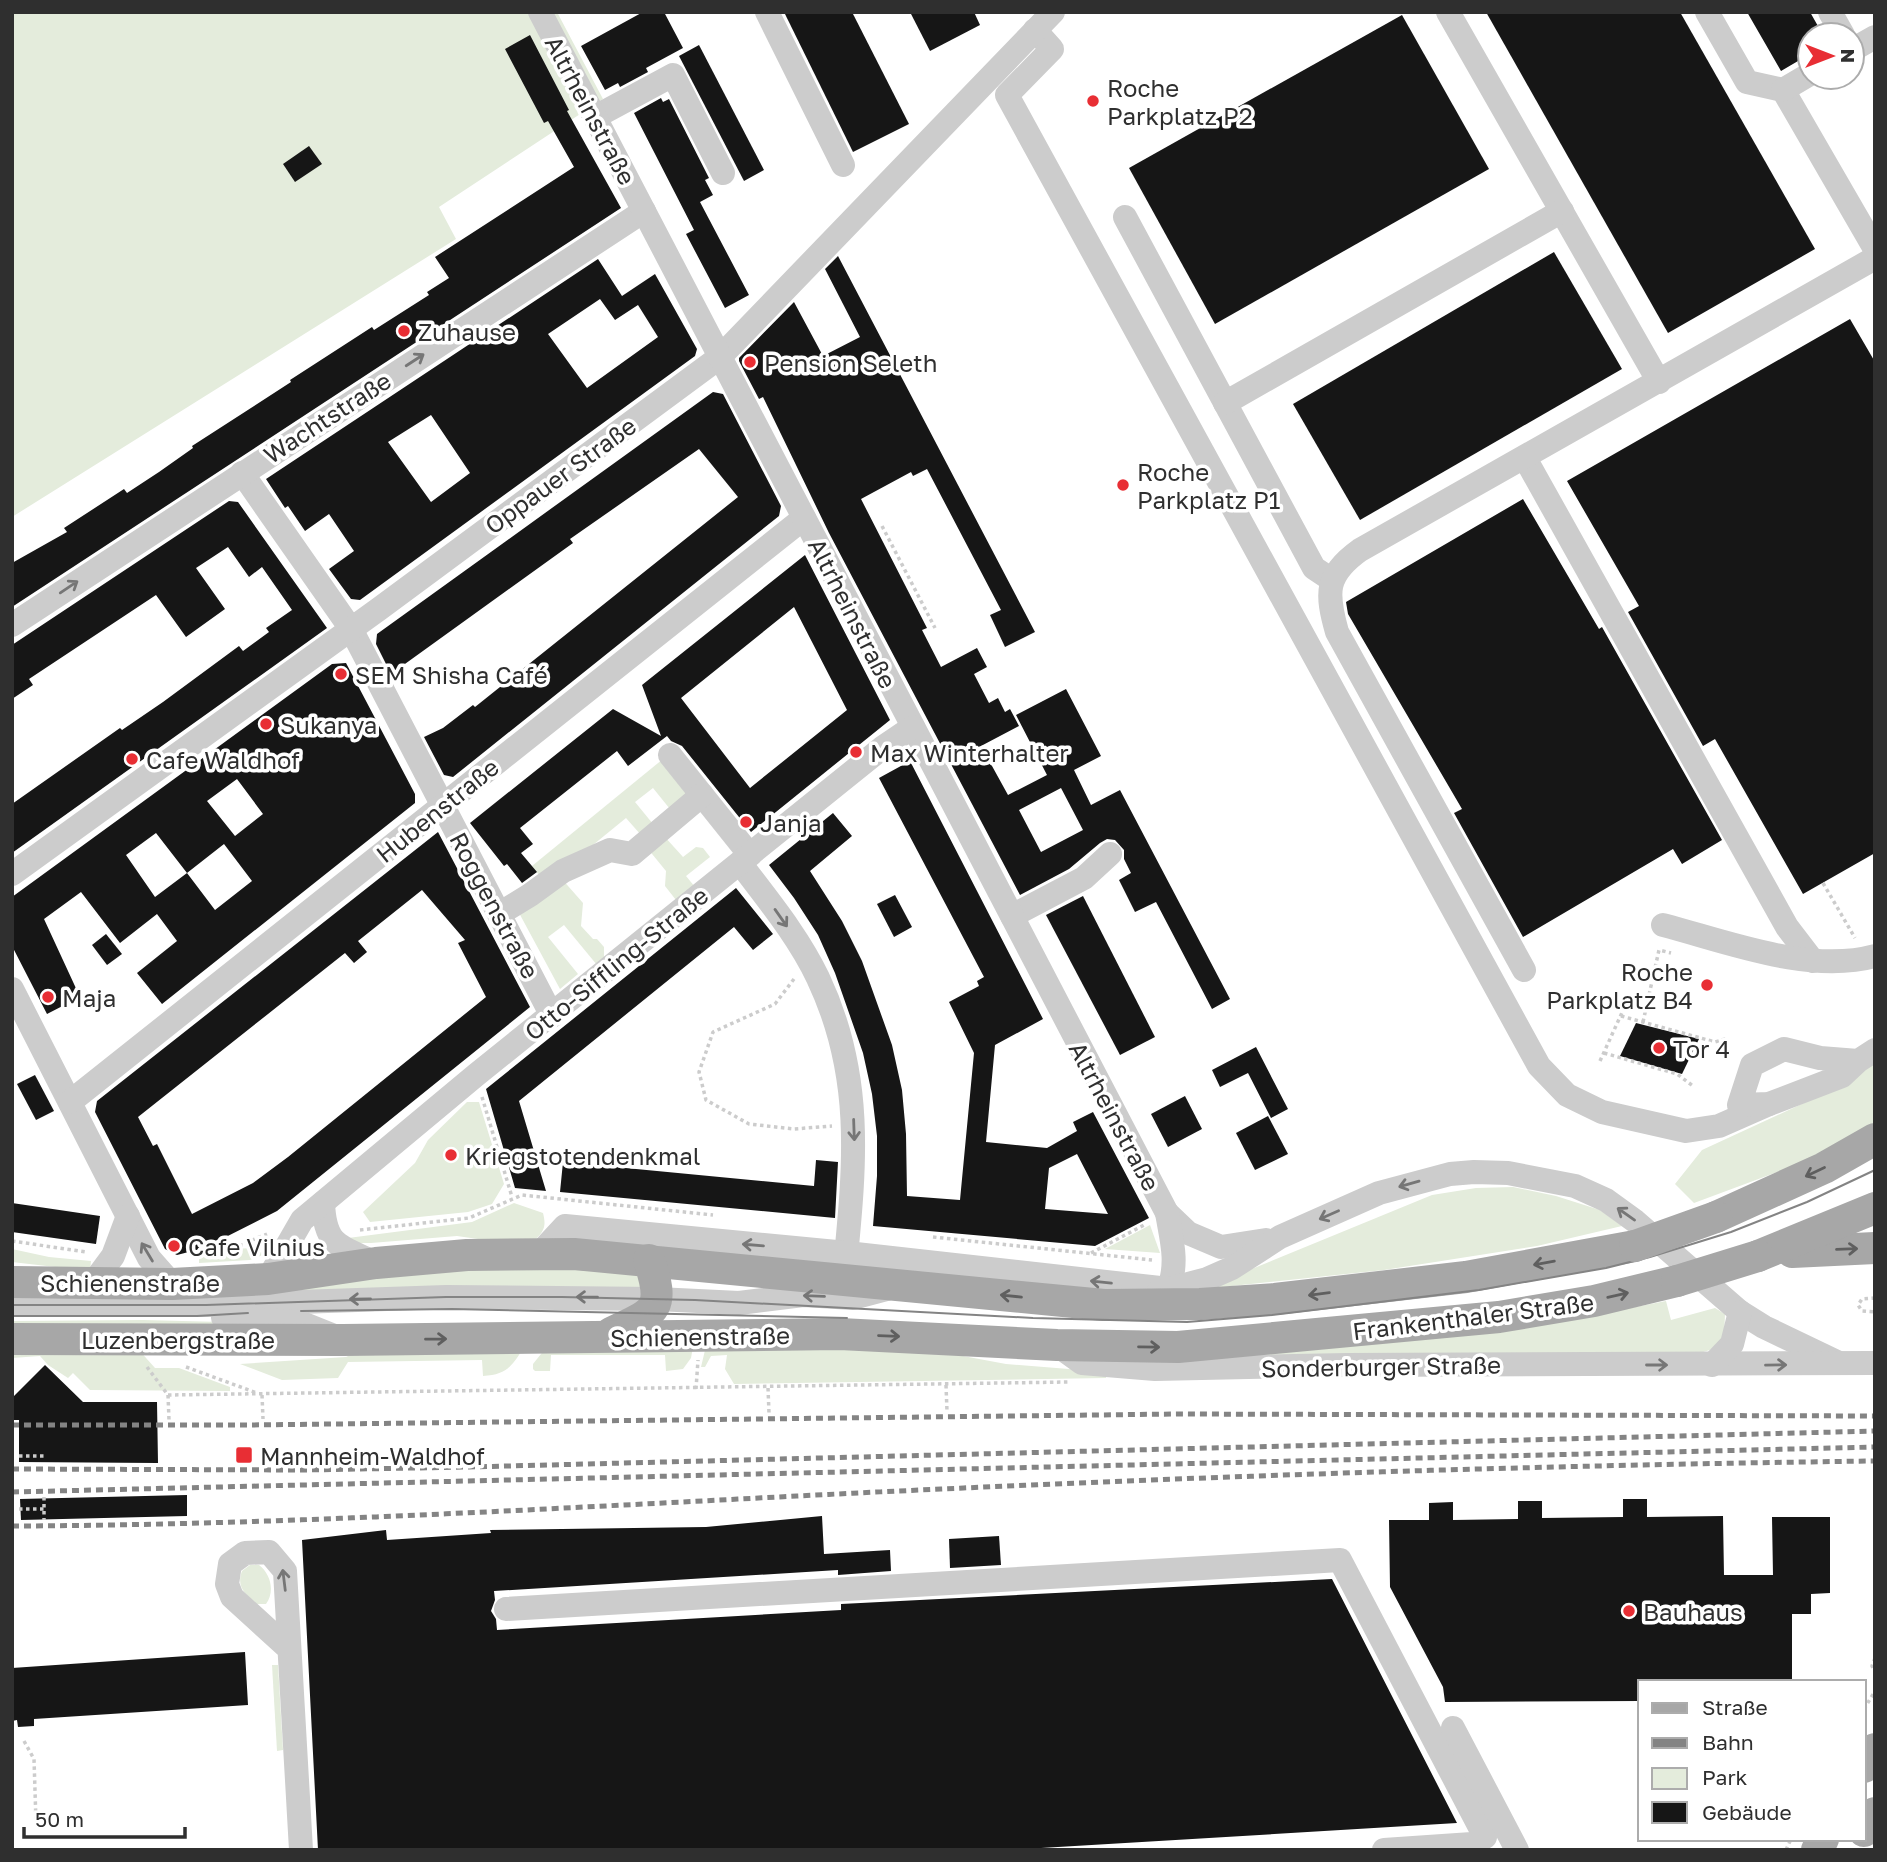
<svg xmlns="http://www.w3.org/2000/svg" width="1887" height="1862" font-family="'Golos Text',sans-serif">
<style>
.green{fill:#e4ecdc}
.building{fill:#161616;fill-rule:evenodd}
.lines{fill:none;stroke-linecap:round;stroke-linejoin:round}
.path{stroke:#ccc;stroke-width:3.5;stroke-dasharray:3.5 3.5;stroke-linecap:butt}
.minor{stroke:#ccc;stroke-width:24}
.major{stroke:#a7a7a7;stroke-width:32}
.tram{stroke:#848484;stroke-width:2}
.rail{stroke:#848484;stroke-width:5;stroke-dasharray:7 5;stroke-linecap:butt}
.major-bridge{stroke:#a7a7a7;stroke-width:32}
.oneway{stroke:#767676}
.oneway2{stroke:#5f5f5f}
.poi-dot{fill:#e82e34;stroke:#fff;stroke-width:2.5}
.labels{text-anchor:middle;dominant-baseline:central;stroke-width:7;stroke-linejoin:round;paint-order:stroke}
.poi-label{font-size:24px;fill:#2f2f2f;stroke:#fff;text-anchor:start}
.street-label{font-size:24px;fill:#2f2f2f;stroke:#fff}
</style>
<rect width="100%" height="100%" fill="#fff"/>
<!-- green -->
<g class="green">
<polygon points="12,12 557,12 603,99 439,207 456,239 12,517"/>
<polygon points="663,759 694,798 674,814 653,788 635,802 653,824 641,835 626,818 577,858 542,879 532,866"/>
<polygon points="664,836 683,857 696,847 703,848 710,857 686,876 695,887 676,900 665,886 666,871 648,849"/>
<polygon points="561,878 583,903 581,926 593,939 597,939 604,947 604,959 597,965 564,925 548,937 578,974 560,989 518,911"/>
<polygon points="1875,1063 1875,1124 1818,1157 1694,1203 1675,1184 1702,1150 1806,1102"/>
<polygon points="467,1102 479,1102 504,1184 492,1204 468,1212 370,1222 363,1212 415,1163 428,1140"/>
<polygon points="1513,1187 1556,1196 1600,1210 1622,1226 1537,1246 1384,1270 1203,1289 1432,1195 1476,1188"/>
<path d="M514 1203 543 1213C546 1225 545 1230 536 1239L485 1240 457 1236 371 1243H356L348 1238 472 1222Z"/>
<polygon points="1150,1225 1160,1253 1105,1249"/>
<polygon points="253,1248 265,1254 250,1260 199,1263 199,1257 232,1249"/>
<polygon points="12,1249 49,1257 91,1261 90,1271 12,1262"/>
<polygon points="536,1264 636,1274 642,1283 643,1293 162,1294 393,1272"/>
<polygon points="1666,1301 1671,1320 1715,1308 1725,1314 1724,1339 1710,1350 1693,1355 1225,1357 1569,1320"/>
<polygon points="143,1320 222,1322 222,1328 12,1327 12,1321"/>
<polygon points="706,1346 920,1348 1006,1364 1106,1372 1106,1378 734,1384 725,1369 727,1355 711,1356 705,1367 701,1367"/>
<polygon points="693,1347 691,1358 683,1369 666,1371 665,1355 551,1355 550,1371 535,1371 533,1369 533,1364 545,1349"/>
<polygon points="138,1349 155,1368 179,1368 230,1387 230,1391 90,1390 73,1373 68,1378 48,1365 40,1356 12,1358 12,1350"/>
<path d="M523 1349C511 1367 506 1375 483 1376L482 1360 348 1362 338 1378 282 1380 240 1364 346 1357 361 1350Z"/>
<path d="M250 1565H259C271 1574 275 1592 266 1604H257C245 1594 236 1587 242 1571Z"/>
<polygon points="272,1665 278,1665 283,1750 277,1751"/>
</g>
<!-- building -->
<g class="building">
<polygon points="643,12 664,12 683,48 646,68 648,72 620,87 618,83 605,90 581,46"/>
<polygon points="784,12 852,12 909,124 853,152"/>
<polygon points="910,12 974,12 980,25 930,51"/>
<polygon points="1486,12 1680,12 1815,249 1668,333"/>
<polygon points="1747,12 1810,12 1823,35 1810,35 1810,54 1781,71"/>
<polygon points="1402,15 1489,169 1215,324 1129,168"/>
<polygon points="530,35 569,110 567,111 621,208 12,607 12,563 67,532 64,528 124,489 127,493 159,472 193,448 192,446 291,382 290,380 372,327 374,330 429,295 427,292 449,278 435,257 574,167 548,121 544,123 505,49"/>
<polygon points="699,45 764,170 744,181 679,56"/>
<polygon points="661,98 663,102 669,99 709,178 705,180 713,195 700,202 749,295 725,308 686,234 694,230 634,113"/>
<polygon points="309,146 322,164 295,182 283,164"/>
<polygon points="1554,252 1622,369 1360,520 1293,404"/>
<path d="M838 256 1035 632 1005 647 990 615 1001 610 927 469 913 476 911 472 861 499 927 628 922 630 941 667 977 648 987 667 974 674 989 703 998 698 1005 712 1010 709 1019 726 981 746 1008 795 1047 775 1016 715 1066 689 1101 756 1074 770 1091 805 1120 790 1230 999 1212 1009 1156 902 1135 912 1119 880 1131 873 1124 859V850L1115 840 1107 839 1100 843 1069 869 1020 895 829 533 763 397 759 399 739 361V358L794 302 823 356 860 337 825 269ZM1061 788 1083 830 1041 852 1019 810Z"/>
<path d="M598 259 622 296 655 274 697 349 695 356 360 600 351 599 329 569 354 551 329 514 305 531 288 506 285 508 266 479ZM600 299 615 320 638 305 658 337 587 388 548 334ZM431 415 470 473 431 502 388 442Z"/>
<polygon points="1850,319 1875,362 1875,853 1803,894 1715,739 1703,746 1628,612 1639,606 1567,481"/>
<polygon points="713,392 723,394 781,506 779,516 453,777 444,775 424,737 443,728 473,705 475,707 738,497 699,449 570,539 573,543 391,674 376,644 377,634"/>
<polygon points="1523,499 1599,629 1602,627 1722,840 1682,864 1673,849 1523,937 1454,813 1462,809 1348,614 1346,602"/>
<polygon points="229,501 238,502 327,628 12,853 12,804 120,728 122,730 163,702 239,646 243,651 269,632 266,628 292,610 262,567 249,577 228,547 196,568 225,609 186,637 156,595 29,679 33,685 12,699 12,645"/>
<path d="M805 555 890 720 751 832 682 746 671 741 667 736 628 766 617 751 520 828 533 844 521 853 537 872 522 883 507 864 504 866 470 823 613 709 661 736 642 685ZM794 607 847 710 750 788 681 698Z"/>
<path d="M346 663 415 794V803L162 1004 137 973 177 941 157 914 120 943 81 892 44 919 80 997 47 1014 12 946V897L332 664ZM237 779 263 814 235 836 207 801ZM156 833 187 873 155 897 126 855ZM224 844 252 881 215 910 187 873Z"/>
<path d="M910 761 1043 1019 995 1045 986 1142 1047 1148 1077 1131 1073 1122 1093 1112 1149 1218 1095 1246 873 1226 877 1176V1136L872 1094 863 1053 835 973 818 935 794 898 769 865 833 813 852 836 810 871 842 921 862 961 892 1045 902 1090 906 1134 907 1196 960 1200 974 1053 949 1002 979 986 977 981 984 977 879 778ZM1077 1154 1108 1214 1045 1209 1049 1168Z"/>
<path d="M438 832 530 1007 277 1211 204 1248 177 1255 165 1249 95 1112 97 1101ZM422 890 465 940 458 943 486 997 288 1157 253 1183 192 1214 157 1144 153 1146 138 1117 345 953 354 963 367 952 358 941Z"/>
<polygon points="736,888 773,934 753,950 734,927 519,1101 546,1191 515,1188 486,1089"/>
<polygon points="895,895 912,927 894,937 877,904"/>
<polygon points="1083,896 1155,1037 1120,1055 1046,915"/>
<polygon points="106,934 122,954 107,965 92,945"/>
<polygon points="1636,1023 1699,1039 1682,1074 1620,1056"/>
<polygon points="1256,1047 1288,1109 1271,1118 1248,1073 1220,1087 1212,1070"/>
<polygon points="35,1075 54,1111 36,1120 17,1084"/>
<polygon points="1185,1096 1202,1129 1168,1147 1151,1114"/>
<polygon points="1268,1116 1288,1154 1255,1170 1236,1133"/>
<polygon points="816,1160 838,1162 835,1218 560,1192 563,1162 814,1186"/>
<polygon points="12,1203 100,1216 96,1244 12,1232"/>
<polygon points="45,1365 83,1402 157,1402 158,1463 19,1462 19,1420 12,1420 12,1398"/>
<polygon points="187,1495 187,1516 21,1520 20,1499"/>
<polygon points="1623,1499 1647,1499 1647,1517 1723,1516 1724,1575 1773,1575 1772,1517 1830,1517 1830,1593 1811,1594 1811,1614 1792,1614 1792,1682 1640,1682 1640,1701 1445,1702 1443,1687 1390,1587 1389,1520 1429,1520 1429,1503 1453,1502 1453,1520 1518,1519 1518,1501 1542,1501 1542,1518 1623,1517"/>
<polygon points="822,1516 824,1554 890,1550 891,1571 838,1575 838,1570 494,1591 495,1600 491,1611 496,1619 497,1630 841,1610 841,1604 1332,1579 1457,1823 1009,1850 318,1850 302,1540 386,1530 387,1540 491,1533 490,1530 706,1527"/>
<polygon points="999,1536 1001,1565 950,1568 949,1539"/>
<polygon points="245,1652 248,1705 34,1719 34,1726 18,1727 17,1720 12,1721 12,1668"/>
</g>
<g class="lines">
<!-- path -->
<g class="path">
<polyline points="882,526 935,628"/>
<polyline points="1823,883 1855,938"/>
<polyline points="794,979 775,1004 713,1032 699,1072 706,1100 749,1124 794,1129 832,1126"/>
<polyline points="1621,1016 1715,1042 1728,1038"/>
<polyline points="1643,1022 1659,950 1671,953"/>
<polyline points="1604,1053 1677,1074 1693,1086"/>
<polyline points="1600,1061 1625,1006"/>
<polyline points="482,1097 512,1197"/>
<polyline points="360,1230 469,1218 522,1195 713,1215"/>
<polyline points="933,1237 1152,1260"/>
<polyline points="12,1241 86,1252"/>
<polyline points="245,1243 267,1234"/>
<polyline points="1091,1253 1146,1224"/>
<polyline points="191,1255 242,1245 263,1245"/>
<polyline points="1875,1298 1862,1299 1858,1305 1862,1311 1875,1312"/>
<polyline points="147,1367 168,1395 169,1420"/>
<polyline points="186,1367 257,1393"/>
<polyline points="946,1385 947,1411"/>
<polyline points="768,1388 769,1413"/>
<polyline points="696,1389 698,1360"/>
<polyline points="168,1395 1069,1382"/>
<polyline points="262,1395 263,1419"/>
<polyline points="19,1456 44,1456"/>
<polyline points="44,1497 44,1520"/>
<polyline points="19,1509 44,1509"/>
<polyline points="1875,1658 1872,1666 1875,1671"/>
<polyline points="1864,1709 1875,1691"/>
<polyline points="24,1741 34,1759 36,1822"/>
<polyline points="1786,1850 1791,1839"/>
</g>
<!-- minor -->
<g class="minor">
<polyline points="767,12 843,165"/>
<polyline points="1448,12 1659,382"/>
<polyline points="1707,12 1747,82 1783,90 1875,249"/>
<polyline points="1830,12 1843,35"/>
<polyline points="1035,30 1052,49 1007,95 1539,1066 1567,1095 1602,1112 1686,1131 1719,1126 1769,1104"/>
<polyline points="1852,50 1875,37"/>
<polyline points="1783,90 1810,74"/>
<polyline points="595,117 673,75 723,173"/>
<polyline points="1125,217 1314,568 1332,580"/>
<polyline points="1225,403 1562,211"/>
<polyline points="1525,458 1787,927 1813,961"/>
<polyline points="242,473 351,629 552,1016"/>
<polyline points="12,625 644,211"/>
<polyline points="670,755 750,855"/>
<path d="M740 863C768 900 798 936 818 978 864 1075 855 1164 845 1267"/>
<polyline points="12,874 379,609 720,357 1053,12"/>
<polyline points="499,914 530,895 563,871 610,850 632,854 702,795"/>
<polyline points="1012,916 1084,878 1110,854"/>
<path d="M1663 925C1728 942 1809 974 1875 956"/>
<path d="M1524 970 1337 632C1326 593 1325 575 1360 550L1875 258"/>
<polyline points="12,989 149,1258 172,1284"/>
<polyline points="1858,1061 1820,1058 1784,1049 1752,1065 1739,1105 1769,1104 1842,1076 1858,1061 1875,1050"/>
<polyline points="70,1102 804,518"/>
<path d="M323 1203C325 1247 340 1246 376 1263"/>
<polyline points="1167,1213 1188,1233 1221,1247 1266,1240"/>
<path d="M539 1254 565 1226 847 1253 1169 1289C1178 1261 1172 1242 1167 1213L540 12"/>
<polyline points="268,1279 302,1220 476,1075 882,748 913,727"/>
<polyline points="93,1283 113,1256 128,1216"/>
<polyline points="1158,1292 1207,1279 1232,1268 1280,1237 1379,1193 1450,1174 1474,1172 1508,1173 1575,1186 1606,1200 1635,1221 1740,1312 1764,1327 1837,1362"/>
<polyline points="12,1305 206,1305 446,1297 657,1299 739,1303 803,1295 853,1298 887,1289"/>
<polyline points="223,1318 299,1322 334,1336"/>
<polyline points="1057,1345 1082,1363 1155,1369 1347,1365 1875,1363"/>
<polyline points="1712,1365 1732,1344 1740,1312"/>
<polyline points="506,1609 1340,1560 1485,1837 1472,1844 1384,1850"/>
<polyline points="288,1648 232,1597 227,1584 230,1564 245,1553 269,1552 285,1571 301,1850"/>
<polyline points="1453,1728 1517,1850"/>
</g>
<!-- major -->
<g class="major">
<polyline points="1716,1217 1824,1168 1875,1139"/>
<polyline points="1792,1252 1875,1248"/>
<polyline points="1758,1256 1875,1208"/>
<polyline points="12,1282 172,1284 268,1279 376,1263 467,1255 574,1254 1104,1305 1200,1304 1275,1299 1466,1277 1635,1246"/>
<path d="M611 1333C655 1312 666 1311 649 1260"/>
<polyline points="12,1339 343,1340 840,1334 1057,1345 1178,1347 1499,1317 1594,1301 1677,1281"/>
<polyline points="1864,1767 1875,1749"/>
<polyline points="1864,1831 1875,1813"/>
<polyline points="1817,1850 1823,1839"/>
</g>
<!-- tram -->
<g class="tram">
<polyline points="12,1305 206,1305 446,1297 562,1297 695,1300 1033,1318 1187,1322 1272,1315 1479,1290 1606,1268 1650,1257 1731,1232 1807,1202 1875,1170"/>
<polyline points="301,1311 452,1309 847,1318"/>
<polyline points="12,1316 197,1316 248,1313"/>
</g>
<!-- rail -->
<g class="rail">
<polyline points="12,1425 248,1425 1178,1414 1875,1416"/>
<polyline points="12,1469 305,1470 469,1467 1875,1431"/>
<polyline points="12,1492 1875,1447"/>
<path d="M12 1526C315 1525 617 1504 920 1490 1238 1475 1556 1465 1875 1461"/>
</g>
<!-- major-bridge -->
<g class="major-bridge">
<polyline points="1635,1246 1716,1217"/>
<polyline points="1677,1281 1758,1256"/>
</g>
</g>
<!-- one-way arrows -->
<defs><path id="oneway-shaft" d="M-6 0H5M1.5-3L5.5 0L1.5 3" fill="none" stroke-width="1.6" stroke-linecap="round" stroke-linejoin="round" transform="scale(1.75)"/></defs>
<g class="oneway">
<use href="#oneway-shaft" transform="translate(415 360) rotate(-33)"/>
<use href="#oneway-shaft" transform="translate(69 587) rotate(-34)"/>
<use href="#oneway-shaft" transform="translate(781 918) rotate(55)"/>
<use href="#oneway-shaft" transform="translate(854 1130) rotate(88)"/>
<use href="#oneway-shaft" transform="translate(1409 1184) rotate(164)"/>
<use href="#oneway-shaft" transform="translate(1626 1214) rotate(-145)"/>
<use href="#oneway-shaft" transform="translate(1329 1215) rotate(156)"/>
<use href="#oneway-shaft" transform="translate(753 1245) rotate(-175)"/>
<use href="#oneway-shaft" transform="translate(147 1252) rotate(-121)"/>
<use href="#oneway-shaft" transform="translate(1101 1282) rotate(-174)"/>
<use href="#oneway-shaft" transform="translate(814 1296) rotate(-178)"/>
<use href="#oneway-shaft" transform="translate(587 1297) rotate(-179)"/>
<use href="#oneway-shaft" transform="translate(360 1299) rotate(179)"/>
<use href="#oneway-shaft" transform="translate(1657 1365)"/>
<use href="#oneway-shaft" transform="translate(1776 1365) rotate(-1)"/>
<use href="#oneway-shaft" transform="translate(284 1580) rotate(-97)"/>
</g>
<g class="oneway2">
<use href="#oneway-shaft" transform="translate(1815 1172) rotate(155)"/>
<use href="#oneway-shaft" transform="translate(1847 1249) rotate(-2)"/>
<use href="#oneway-shaft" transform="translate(1544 1263) rotate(170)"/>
<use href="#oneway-shaft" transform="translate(1319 1294) rotate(173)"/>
<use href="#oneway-shaft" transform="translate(1618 1295) rotate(-13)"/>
<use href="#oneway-shaft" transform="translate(1011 1296) rotate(-174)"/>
<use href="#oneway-shaft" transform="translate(889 1336) rotate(2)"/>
<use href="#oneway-shaft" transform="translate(436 1339) rotate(-1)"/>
<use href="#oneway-shaft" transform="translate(1149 1347) rotate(1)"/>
</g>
<!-- markers -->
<g class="poi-dot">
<circle cx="1093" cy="101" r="7"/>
<circle cx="404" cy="331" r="7"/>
<circle cx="750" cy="362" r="7"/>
<circle cx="1123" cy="485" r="7"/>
<circle cx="341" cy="674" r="7"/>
<circle cx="266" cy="724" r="7"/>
<circle cx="856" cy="752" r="7"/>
<circle cx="132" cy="759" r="7"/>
<circle cx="746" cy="822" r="7"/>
<circle cx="1707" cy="985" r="7"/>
<circle cx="48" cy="997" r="7"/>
<circle cx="1659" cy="1048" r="7"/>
<circle cx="451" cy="1155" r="7"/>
<circle cx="174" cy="1246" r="7"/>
<rect x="235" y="1446" width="18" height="18" rx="3.5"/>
<circle cx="1629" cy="1611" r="7"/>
</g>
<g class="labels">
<!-- poi labels -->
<g class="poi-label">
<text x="1107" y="87">Roche<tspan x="1107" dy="28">Parkplatz P2</tspan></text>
<text x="418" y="331">Zuhause</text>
<text x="764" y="362">Pension Seleth</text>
<text x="1137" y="471">Roche<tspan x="1137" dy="28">Parkplatz P1</tspan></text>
<text x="355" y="674">SEM Shisha Café</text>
<text x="280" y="724">Sukanya</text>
<text x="870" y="752">Max Winterhalter</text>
<text x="146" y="759">Cafe Waldhof</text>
<text x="760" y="822">Janja</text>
<text x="1693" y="971" text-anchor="end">Roche<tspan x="1693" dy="28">Parkplatz B4</tspan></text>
<text x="62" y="997">Maja</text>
<text x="1673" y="1048">Tor 4</text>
<text x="465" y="1155">Kriegstotendenkmal</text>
<text x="188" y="1246">Cafe Vilnius</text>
<text x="260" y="1455">Mannheim-Waldhof</text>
<text x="1643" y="1611">Bauhaus</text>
</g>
<!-- street labels -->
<g class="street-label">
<text transform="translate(591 110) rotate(62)">Altrheinstraße</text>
<text transform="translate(327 417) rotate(-33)">Wachtstraße</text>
<text transform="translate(560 475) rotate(-36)">Oppauer Straße</text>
<text transform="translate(853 613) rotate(63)">Altrheinstraße</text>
<text transform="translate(437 810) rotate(-39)">Hubenstraße</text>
<text transform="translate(495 905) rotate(62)">Roggenstraße</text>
<text transform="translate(616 963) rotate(-39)">Otto-Siffling-Straße</text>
<text transform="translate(1115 1116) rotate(62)">Altrheinstraße</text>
<text x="130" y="1282">Schienenstraße</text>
<text transform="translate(1473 1316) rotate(-7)">Frankenthaler Straße</text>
<text transform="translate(700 1336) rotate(-1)">Schienenstraße</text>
<text x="178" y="1339">Luzenbergstraße</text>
<text transform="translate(1381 1366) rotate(-1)">Sonderburger Straße</text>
</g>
</g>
<!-- border -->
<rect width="1887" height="1862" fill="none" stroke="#2f2f2f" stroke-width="28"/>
<!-- legend -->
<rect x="1638" y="1680" width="228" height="161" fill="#ffffff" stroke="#acacac" stroke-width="2"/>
<rect x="1652" y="1703" width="35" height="10" fill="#a7a7a7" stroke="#acacac" stroke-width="2"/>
<text x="1702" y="1715" font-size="21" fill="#2f2f2f">Straße</text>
<rect x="1652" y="1738" width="35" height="10" fill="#848484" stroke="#acacac" stroke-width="2"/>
<text x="1702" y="1750" font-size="21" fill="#2f2f2f">Bahn</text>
<rect x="1652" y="1768" width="35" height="21" fill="#e4ecdc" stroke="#acacac" stroke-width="2"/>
<text x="1702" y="1785" font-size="21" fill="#2f2f2f">Park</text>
<rect x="1652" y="1802" width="35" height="21" fill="#161616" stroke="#acacac" stroke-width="2"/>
<text x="1702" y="1820" font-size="21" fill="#2f2f2f">Gebäude</text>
<!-- north arrow -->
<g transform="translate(1831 56) rotate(90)"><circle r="33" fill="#ffffff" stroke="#acacac" stroke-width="2"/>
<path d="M0-5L12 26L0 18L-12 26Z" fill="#e82e34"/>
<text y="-10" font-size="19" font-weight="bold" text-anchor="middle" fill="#2f2f2f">N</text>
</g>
<!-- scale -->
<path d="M24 1827v10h161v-10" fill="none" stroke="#2f2f2f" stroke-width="3.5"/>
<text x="35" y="1827" font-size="21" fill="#2f2f2f" stroke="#ffffff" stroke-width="5" paint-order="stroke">50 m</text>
</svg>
